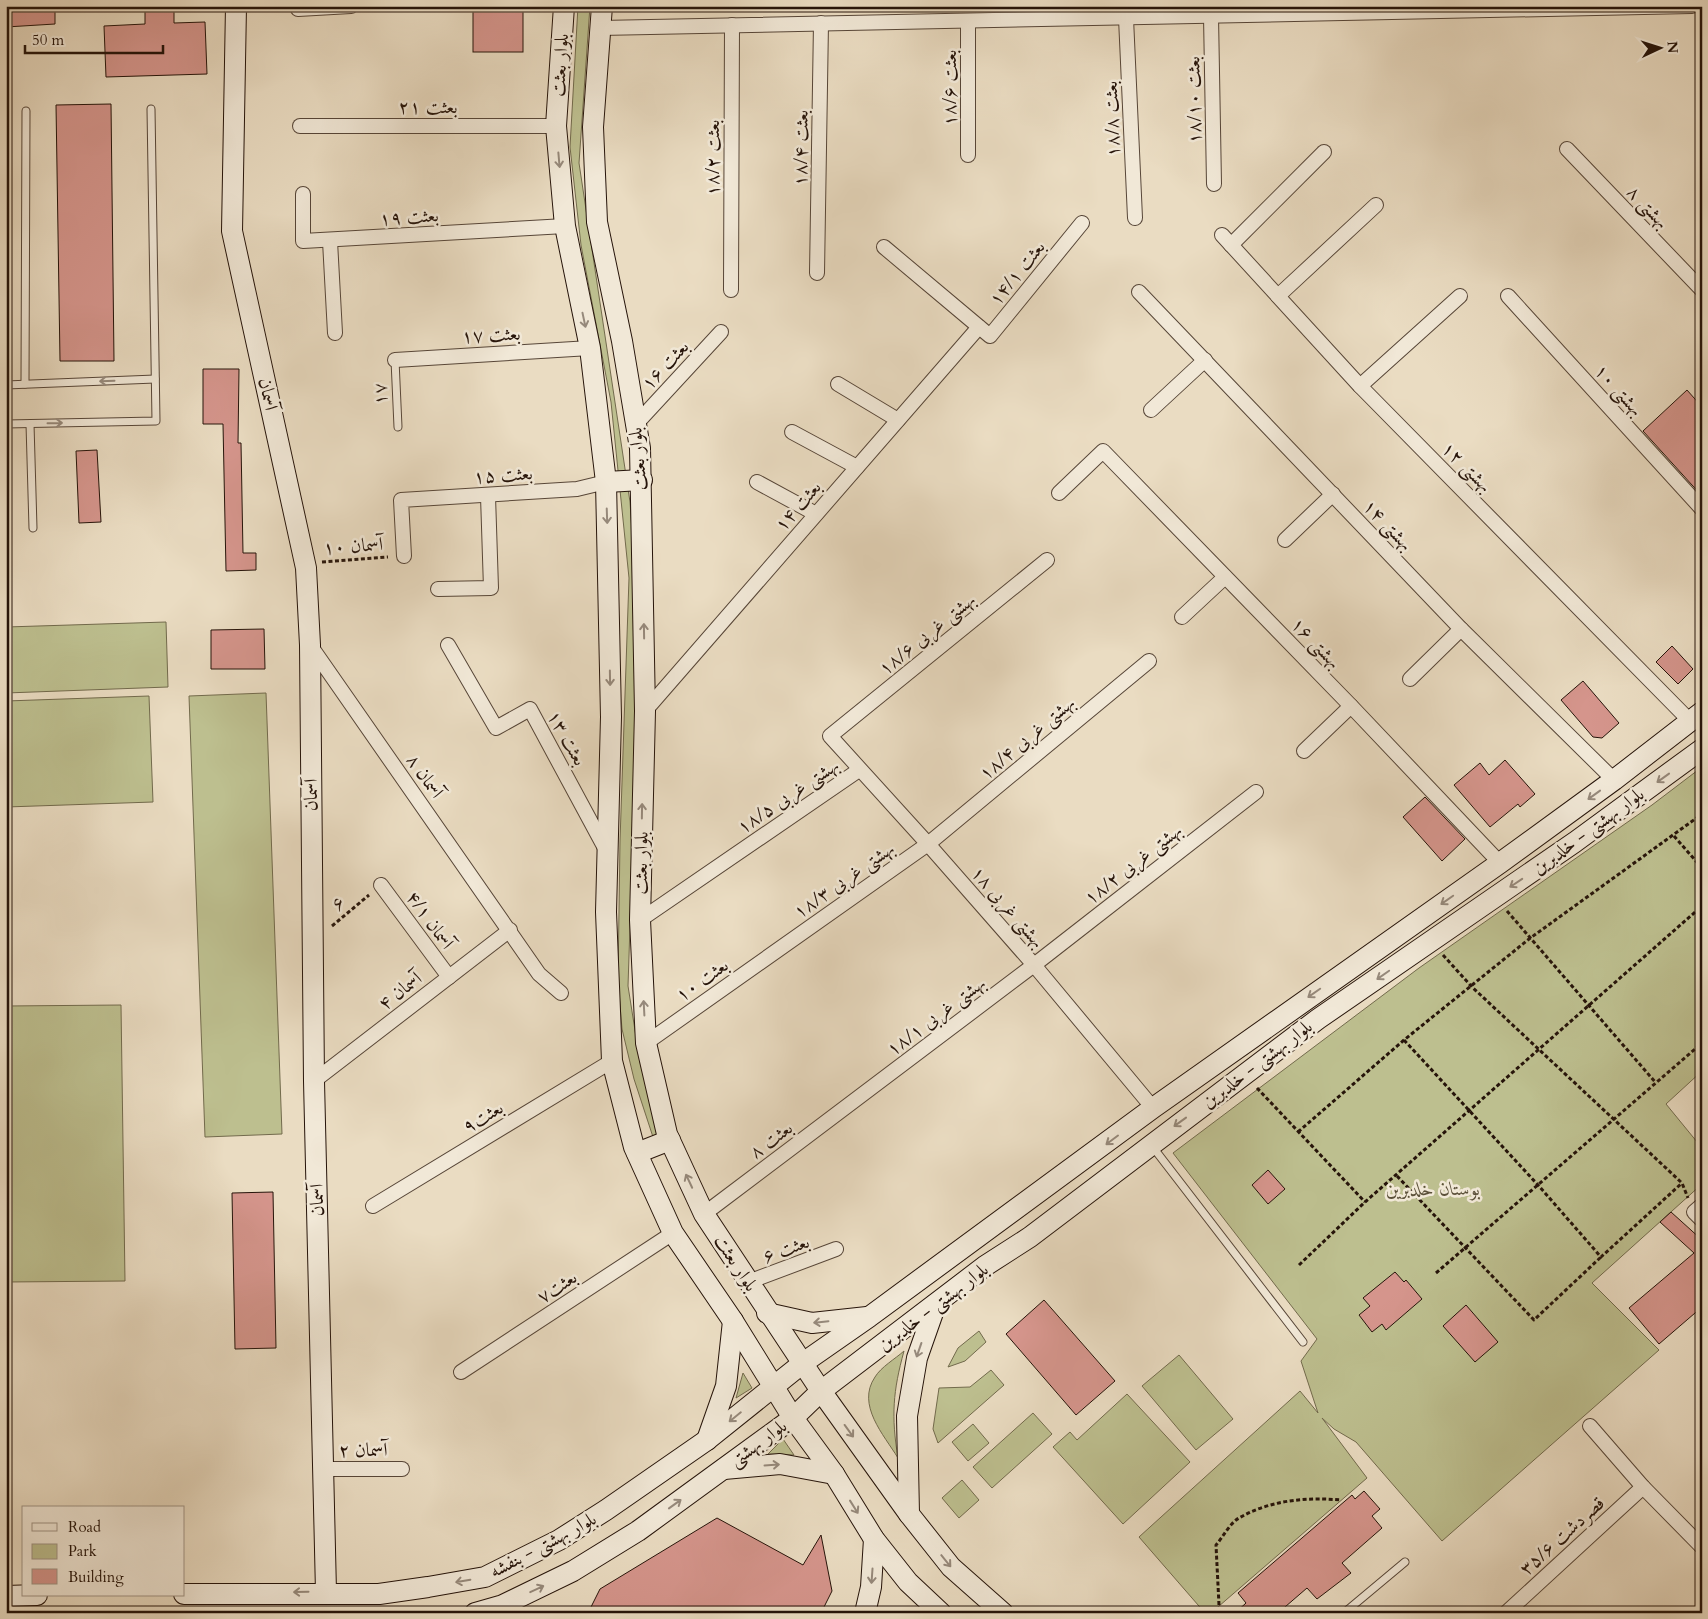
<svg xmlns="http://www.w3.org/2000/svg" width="1708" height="1619" font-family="Cardo,Amiri,serif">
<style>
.green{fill:#bdbf8f;stroke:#726a4c}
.building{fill:#d5958c;stroke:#26140a}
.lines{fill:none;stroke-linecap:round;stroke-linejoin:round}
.lane-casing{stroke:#574638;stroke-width:9}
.street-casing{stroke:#574638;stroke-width:16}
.secondary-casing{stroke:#26140a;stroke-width:22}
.path{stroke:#26140a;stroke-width:3;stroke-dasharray:4 2.5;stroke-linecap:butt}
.lane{stroke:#f1e8d7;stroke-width:7}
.street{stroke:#f1e8d7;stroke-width:14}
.secondary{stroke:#f1e8d7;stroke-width:20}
.oneway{stroke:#96897b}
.labels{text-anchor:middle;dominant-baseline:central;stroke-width:5;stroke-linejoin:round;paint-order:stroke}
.street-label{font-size:19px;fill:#26140a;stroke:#f1e8d7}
.park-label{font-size:19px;font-style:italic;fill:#5b5039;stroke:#f1e8d7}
</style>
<rect width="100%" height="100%" fill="#eadcc2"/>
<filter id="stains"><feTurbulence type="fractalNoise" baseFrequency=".004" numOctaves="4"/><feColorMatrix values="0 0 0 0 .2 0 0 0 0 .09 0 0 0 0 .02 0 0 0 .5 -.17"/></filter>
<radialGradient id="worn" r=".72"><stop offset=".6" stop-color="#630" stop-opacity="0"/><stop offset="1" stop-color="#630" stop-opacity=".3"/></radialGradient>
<!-- green -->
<g class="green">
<polygon points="578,6 590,6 579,163 630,502 636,589 634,804 628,986 640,1062 659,1136 653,1137 634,1079 622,1029 618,980 620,841 629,578 611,402 581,245 570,147"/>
<polygon points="166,622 168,687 6,693 6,627"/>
<polygon points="266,693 282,1134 205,1137 189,696"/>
<polygon points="149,696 153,802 6,807 6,701"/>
<polygon points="1702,767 1702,1071 1666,1104 1702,1148 1702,1184 1592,1283 1659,1350 1442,1541 1356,1442 1334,1429 1322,1418 1367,1478 1211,1613 1205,1613 1139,1537 1300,1391 1318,1413 1301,1361 1317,1339 1173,1153 1419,968 1652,805"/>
<polygon points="121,1005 125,1281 6,1282 6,1006"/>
<polygon points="979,1331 986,1342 965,1361 948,1367 958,1348"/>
<path d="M904 1351C893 1391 891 1416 898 1458 884 1435 856 1405 875 1377 881 1367 895 1359 904 1351Z"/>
<polygon points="1179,1355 1233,1419 1196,1450 1142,1386"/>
<polygon points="991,1370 1004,1385 938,1443 933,1429 939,1388 970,1387"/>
<polygon points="743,1373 752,1388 736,1398"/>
<polygon points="1127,1394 1190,1462 1123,1524 1053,1447 1070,1432 1077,1440"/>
<polygon points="1033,1413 1052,1434 992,1488 973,1467"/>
<polygon points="973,1424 989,1443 968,1461 952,1442"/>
<polygon points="783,1439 794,1455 768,1454"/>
<polygon points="962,1480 979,1500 959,1518 942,1498"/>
</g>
<!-- building -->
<g class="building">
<polygon points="6,6 55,6 55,24 6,27"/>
<polygon points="145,6 174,6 174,23 205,22 207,74 106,77 104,26 145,24"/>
<rect x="473" y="6" width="50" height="46"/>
<polygon points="111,104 114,361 60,361 56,105"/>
<polygon points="203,369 239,369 238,443 241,443 243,553 256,553 256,570 226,571 223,424 203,424"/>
<polygon points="1687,390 1702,407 1702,496 1643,431"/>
<polygon points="97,450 101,522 79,523 76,451"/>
<polygon points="264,629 265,669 211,669 211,630"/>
<polygon points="1672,646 1693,669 1678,684 1656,662"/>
<polygon points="1583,681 1619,723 1602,738 1593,737 1561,700"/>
<polygon points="1505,760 1535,794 1520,807 1518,804 1490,827 1454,785 1480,763 1489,775"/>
<polygon points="1425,797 1465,839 1442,861 1403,817"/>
<polygon points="1268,1170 1285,1189 1268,1204 1252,1185"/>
<polygon points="273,1192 276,1348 235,1349 232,1193"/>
<polygon points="1671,1212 1702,1240 1702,1307 1659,1344 1629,1308 1694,1253 1660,1222"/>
<polygon points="1395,1272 1404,1282 1406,1280 1422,1299 1386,1330 1382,1324 1372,1332 1359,1315 1370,1306 1363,1298"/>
<polygon points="1044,1300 1115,1381 1076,1415 1006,1334"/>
<polygon points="1466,1305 1498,1342 1475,1362 1443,1326"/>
<polygon points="1364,1491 1380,1509 1372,1516 1382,1528 1342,1563 1351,1573 1317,1599 1307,1588 1278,1613 1235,1613 1246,1603 1238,1593 1352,1495 1355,1499"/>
<polygon points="717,1518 803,1565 821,1535 832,1591 821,1613 588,1613 600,1589"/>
</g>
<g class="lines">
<!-- lane casing -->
<g class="lane-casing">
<g id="lane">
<polyline points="395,360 398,427"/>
<polyline points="25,384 26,111"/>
<polyline points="6,385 155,379"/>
<polyline points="6,424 156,421 151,109"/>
<polyline points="30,424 33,528"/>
<polyline points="1152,1146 1303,1342"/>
<polyline points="1344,1613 1405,1562"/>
</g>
</g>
<!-- street casing -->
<g class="street-casing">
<g id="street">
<polyline points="298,9 351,6"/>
<polyline points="1211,16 1214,184"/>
<polyline points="1126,18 1135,218"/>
<polyline points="600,28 1692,6"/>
<polyline points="300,126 556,126"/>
<polyline points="1567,149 1702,290"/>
<polyline points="968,155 968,21"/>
<polyline points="303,194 303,241 565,226"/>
<polyline points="1222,235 1360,386 1690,721"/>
<polyline points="330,241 335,333"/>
<polyline points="1231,245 1324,152"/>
<polyline points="884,247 990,336 1082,223"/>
<polyline points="817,273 821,23"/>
<polyline points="731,290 732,25"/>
<polyline points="1139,292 1461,629 1614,780"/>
<polyline points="1278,296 1376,205"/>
<polyline points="1508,296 1702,509"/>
<polyline points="395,360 590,348"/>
<polyline points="838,384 898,420"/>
<polyline points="1360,386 1460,296"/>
<polyline points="1151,410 1205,360"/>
<polyline points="636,424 721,332"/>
<polyline points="792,432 857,467"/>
<polyline points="757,482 816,514"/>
<polyline points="1059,493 1103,451 1351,706 1500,863"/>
<polyline points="1285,540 1333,494"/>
<polyline points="404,556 401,500 577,489 606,482"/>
<polyline points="1047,560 830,736 928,844 1034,965 1153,1108"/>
<polyline points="438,589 491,588 488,496"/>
<polyline points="1182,617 1225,577"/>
<polyline points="310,645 539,974 561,993"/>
<polyline points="448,645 496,728 530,709 606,850"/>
<polyline points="1410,679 1461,629"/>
<polyline points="645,711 979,327"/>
<polyline points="1304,751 1351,706"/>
<polyline points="381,885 449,977"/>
<polyline points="640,920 859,770"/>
<polyline points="646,1043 928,844 1149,661"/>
<polyline points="314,1081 510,930"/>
<polyline points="1702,1205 1694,1212 1702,1220"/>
<polyline points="373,1206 612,1061"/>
<polyline points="704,1214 1034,965 1256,792"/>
<polyline points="748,1282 836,1249"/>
<polyline points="461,1372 673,1233"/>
<polyline points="1590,1426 1643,1487 1702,1547"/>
<polyline points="323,1469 402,1469"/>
<polyline points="1506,1613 1643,1487"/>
</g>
</g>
<!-- secondary casing -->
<g class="secondary-casing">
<g id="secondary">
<polyline points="236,6 232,231 306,568 310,645 314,1081 326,1592"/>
<polyline points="564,6 556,126 565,226 590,348 606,482 611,717 606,912 612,1061 634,1147 673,1233 733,1321 793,1418 834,1474 874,1539 908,1582 941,1613"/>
<polyline points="602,6 593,127 597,222 622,341 640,448 645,711 640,920 646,1043 667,1134 704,1214 821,1391 909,1514 951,1567 1003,1613"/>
<polyline points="606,482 642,480"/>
<polyline points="637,1153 670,1140"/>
<polyline points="767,1313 812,1323 867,1317"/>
<polyline points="707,1440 726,1386 733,1321"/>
<polyline points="724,1469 780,1464 834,1474"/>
<polyline points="909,1514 907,1416 917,1358 936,1304"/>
<polyline points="184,1594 379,1594 428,1587 485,1577 559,1540 606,1510 707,1440 803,1363 869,1317 1153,1108 1500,863 1614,780 1702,712"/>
<polyline points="6,1596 37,1595"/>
<polyline points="475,1613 503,1605 573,1571 638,1531 793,1418 821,1391 985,1266 1030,1237 1318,1019 1575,842 1702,749"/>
<polyline points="865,1613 871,1587 874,1539"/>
</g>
</g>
<!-- path -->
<g class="path">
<polyline points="322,562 388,557"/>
<polyline points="1674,836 1702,868"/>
<polyline points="1507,911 1656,1083"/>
<polyline points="332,926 369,895"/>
<polyline points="1443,955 1472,987 1682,1183 1688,1198"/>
<polyline points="1404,1040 1538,1185 1601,1257 1682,1183"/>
<polyline points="1257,1088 1365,1202"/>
<polyline points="1298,1132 1404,1040 1529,939 1702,814"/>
<polyline points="1397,1176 1534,1320 1601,1257"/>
<polyline points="1299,1265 1365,1202 1702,906"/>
<polyline points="1436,1273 1702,1043"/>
<path d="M1219 1605 1216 1545C1223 1537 1230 1523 1239 1518 1270 1500 1307 1497 1341 1500"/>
</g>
<!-- lane -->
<use href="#lane" class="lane"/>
<!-- street -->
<use href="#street" class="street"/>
<!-- secondary -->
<use href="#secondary" class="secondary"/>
</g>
<!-- one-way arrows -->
<defs><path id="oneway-shaft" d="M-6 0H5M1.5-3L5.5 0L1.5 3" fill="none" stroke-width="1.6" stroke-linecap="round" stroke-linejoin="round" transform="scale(1.25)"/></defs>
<g class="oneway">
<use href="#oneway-shaft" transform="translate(559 160) rotate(85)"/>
<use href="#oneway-shaft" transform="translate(584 320) rotate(78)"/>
<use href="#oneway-shaft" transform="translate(107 381) rotate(178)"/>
<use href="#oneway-shaft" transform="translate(55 423) rotate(-1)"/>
<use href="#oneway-shaft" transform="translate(607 516) rotate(88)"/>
<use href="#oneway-shaft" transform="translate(644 631) rotate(-91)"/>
<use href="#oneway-shaft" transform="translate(610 678) rotate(89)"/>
<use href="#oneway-shaft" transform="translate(1663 778) rotate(144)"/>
<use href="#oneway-shaft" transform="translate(1594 795) rotate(144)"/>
<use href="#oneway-shaft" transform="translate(642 811) rotate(-89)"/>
<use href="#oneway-shaft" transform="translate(1516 883) rotate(146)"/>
<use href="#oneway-shaft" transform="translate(1447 900) rotate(145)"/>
<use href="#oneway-shaft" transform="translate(1383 975) rotate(145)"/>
<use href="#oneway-shaft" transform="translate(1314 993) rotate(145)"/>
<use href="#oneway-shaft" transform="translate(644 1008) rotate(-93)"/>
<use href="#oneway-shaft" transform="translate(1180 1122) rotate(144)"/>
<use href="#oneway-shaft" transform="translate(1112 1140) rotate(143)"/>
<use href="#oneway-shaft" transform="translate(689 1181) rotate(-115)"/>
<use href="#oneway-shaft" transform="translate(821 1322) rotate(174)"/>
<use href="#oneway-shaft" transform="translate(919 1350) rotate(109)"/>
<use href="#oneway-shaft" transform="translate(735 1417) rotate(141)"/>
<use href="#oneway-shaft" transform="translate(849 1431) rotate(54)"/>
<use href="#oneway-shaft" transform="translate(772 1465) rotate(-4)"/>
<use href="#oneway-shaft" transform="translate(675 1504) rotate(-36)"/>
<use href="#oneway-shaft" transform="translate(854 1507) rotate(58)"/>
<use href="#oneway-shaft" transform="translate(946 1561) rotate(51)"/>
<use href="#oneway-shaft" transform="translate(872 1576) rotate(94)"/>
<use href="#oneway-shaft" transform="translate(463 1581) rotate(170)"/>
<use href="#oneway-shaft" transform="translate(537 1589) rotate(-25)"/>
<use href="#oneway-shaft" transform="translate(301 1592) rotate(179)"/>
</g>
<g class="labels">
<!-- street labels -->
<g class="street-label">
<text transform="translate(560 65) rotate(-86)">بلوار بعثت</text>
<text transform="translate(950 88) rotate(-90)">۱۸/۶ بعثت</text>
<text transform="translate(1194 100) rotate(-91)">۱۸/۱۰ بعثت</text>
<text x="428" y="107">۲۱ بعثت</text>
<text transform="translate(1112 119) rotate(-92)">۱۸/۸ بعثت</text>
<text transform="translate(801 148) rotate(-89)">۱۸/۴ بعثت</text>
<text transform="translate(713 158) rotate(-90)">۱۸/۲ بعثت</text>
<text transform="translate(1648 207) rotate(46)">۸ بهشتی</text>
<text transform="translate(409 217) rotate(-4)">بعثت ۱۹</text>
<text transform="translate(1017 273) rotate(-51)">۱۴/۱ بعثت</text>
<text transform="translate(491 335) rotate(-3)">بعثت ۱۷</text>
<text transform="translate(665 365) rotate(-47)">بعثت ۱۶</text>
<text transform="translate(1619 390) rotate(48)">۱۰ بهشتی</text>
<text transform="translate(268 394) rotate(78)">آسمان</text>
<text transform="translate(380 394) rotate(-92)">۱۷</text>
<text transform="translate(638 459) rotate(-95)">بلوار بعثت</text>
<text transform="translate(1467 467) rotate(45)">۱۲ بهشتی</text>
<text transform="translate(503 475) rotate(-4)">بعثت ۱۵</text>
<text transform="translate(798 506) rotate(-49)">بعثت ۱۴</text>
<text transform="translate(1388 525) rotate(46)">۱۴ بهشتی</text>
<text transform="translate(353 546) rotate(-4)">۱۰ آسمان</text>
<text transform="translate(927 634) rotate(-39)">بهشتی غربی ۱۸/۶</text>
<text transform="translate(1316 643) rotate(46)">۱۶ بهشتی</text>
<text transform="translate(567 738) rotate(61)">۱۳ بعثت</text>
<text transform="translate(1027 738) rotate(-40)">بهشتی غربی ۱۸/۴</text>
<text transform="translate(425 776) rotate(55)">۸ آسمان</text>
<text transform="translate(311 795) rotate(-90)">آسمان</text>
<text transform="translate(788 796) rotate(-34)">بهشتی غربی ۱۸/۵</text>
<text transform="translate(1588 831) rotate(-36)">بلوار بهشتی - خلدبرین</text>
<text transform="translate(641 863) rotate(-89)">بلوار بعثت</text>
<text transform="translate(1133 864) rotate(-38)">بهشتی غربی ۱۸/۲</text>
<text transform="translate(844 880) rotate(-35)">بهشتی غربی ۱۸/۳</text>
<text transform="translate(338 903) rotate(-39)">۶</text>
<text transform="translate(1008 907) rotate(49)">بهشتی غربی ۱۸</text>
<text transform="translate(430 920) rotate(54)">۴/۱ آسمان</text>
<text transform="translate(702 980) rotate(-35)">۱۰ بعثت</text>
<text transform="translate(400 991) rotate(-38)">۴ آسمان</text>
<text transform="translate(936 1016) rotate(-37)">بهشتی غربی ۱۸/۱</text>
<text transform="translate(1257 1064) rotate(-37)">بلوار بهشتی - خلدبرین</text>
<text transform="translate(483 1117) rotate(-31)">بعثت۹</text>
<text transform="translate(771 1140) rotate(-37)">۸ بعثت</text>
<text transform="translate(317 1200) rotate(-91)">آسمان</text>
<text transform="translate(786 1249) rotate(-20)">۶ بعثت</text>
<text transform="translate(736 1263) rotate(57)">بلوار بعثت</text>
<text transform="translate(557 1287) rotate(-33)">بعثت۷</text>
<text transform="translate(933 1307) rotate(-37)">بلوار بهشتی - خلدبرین</text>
<text transform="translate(758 1443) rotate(-36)">بلوار بهشتی</text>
<text transform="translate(363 1450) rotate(-1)">۲ آسمان</text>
<text transform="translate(1562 1536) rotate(-42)">قصردشت ۳۵/۶</text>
<text transform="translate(543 1545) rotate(-28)">بلوار بهشتی - بنفشه</text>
</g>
<!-- park labels -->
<g class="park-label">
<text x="1433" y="1189">بوستان خلدبرین</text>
</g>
</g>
<!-- margin -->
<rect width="1708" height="1619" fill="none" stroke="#eadcc2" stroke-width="25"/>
<rect x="8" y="8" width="1693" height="1604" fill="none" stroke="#26140a" stroke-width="2.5"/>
<rect x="12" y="12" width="1683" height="1594" fill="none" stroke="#26140a"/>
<!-- legend -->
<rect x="22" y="1506" width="162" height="90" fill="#f1e8d7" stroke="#a09385"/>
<rect x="32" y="1523" width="25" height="8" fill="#f1e8d7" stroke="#a09385"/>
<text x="68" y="1532" font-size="15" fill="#26140a">Road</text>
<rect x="32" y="1544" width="25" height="15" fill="#bdbf8f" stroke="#a09385"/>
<text x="68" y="1556" font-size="15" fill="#26140a">Park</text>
<rect x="32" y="1569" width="25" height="15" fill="#d5958c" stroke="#a09385"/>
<text x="68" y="1582" font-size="15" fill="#26140a">Building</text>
<!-- north arrow -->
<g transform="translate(1660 48) rotate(86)" stroke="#f1e8d7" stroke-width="4" paint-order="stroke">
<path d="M0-4L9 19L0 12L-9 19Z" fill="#26140a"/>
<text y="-8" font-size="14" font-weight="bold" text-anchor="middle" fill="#26140a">N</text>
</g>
<!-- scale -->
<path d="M25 45v8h138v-8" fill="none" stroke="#26140a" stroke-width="2.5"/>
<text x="32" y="45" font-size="15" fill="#26140a" stroke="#f1e8d7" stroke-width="4" paint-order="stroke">50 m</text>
<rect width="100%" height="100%" filter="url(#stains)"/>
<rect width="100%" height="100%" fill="url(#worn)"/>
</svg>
